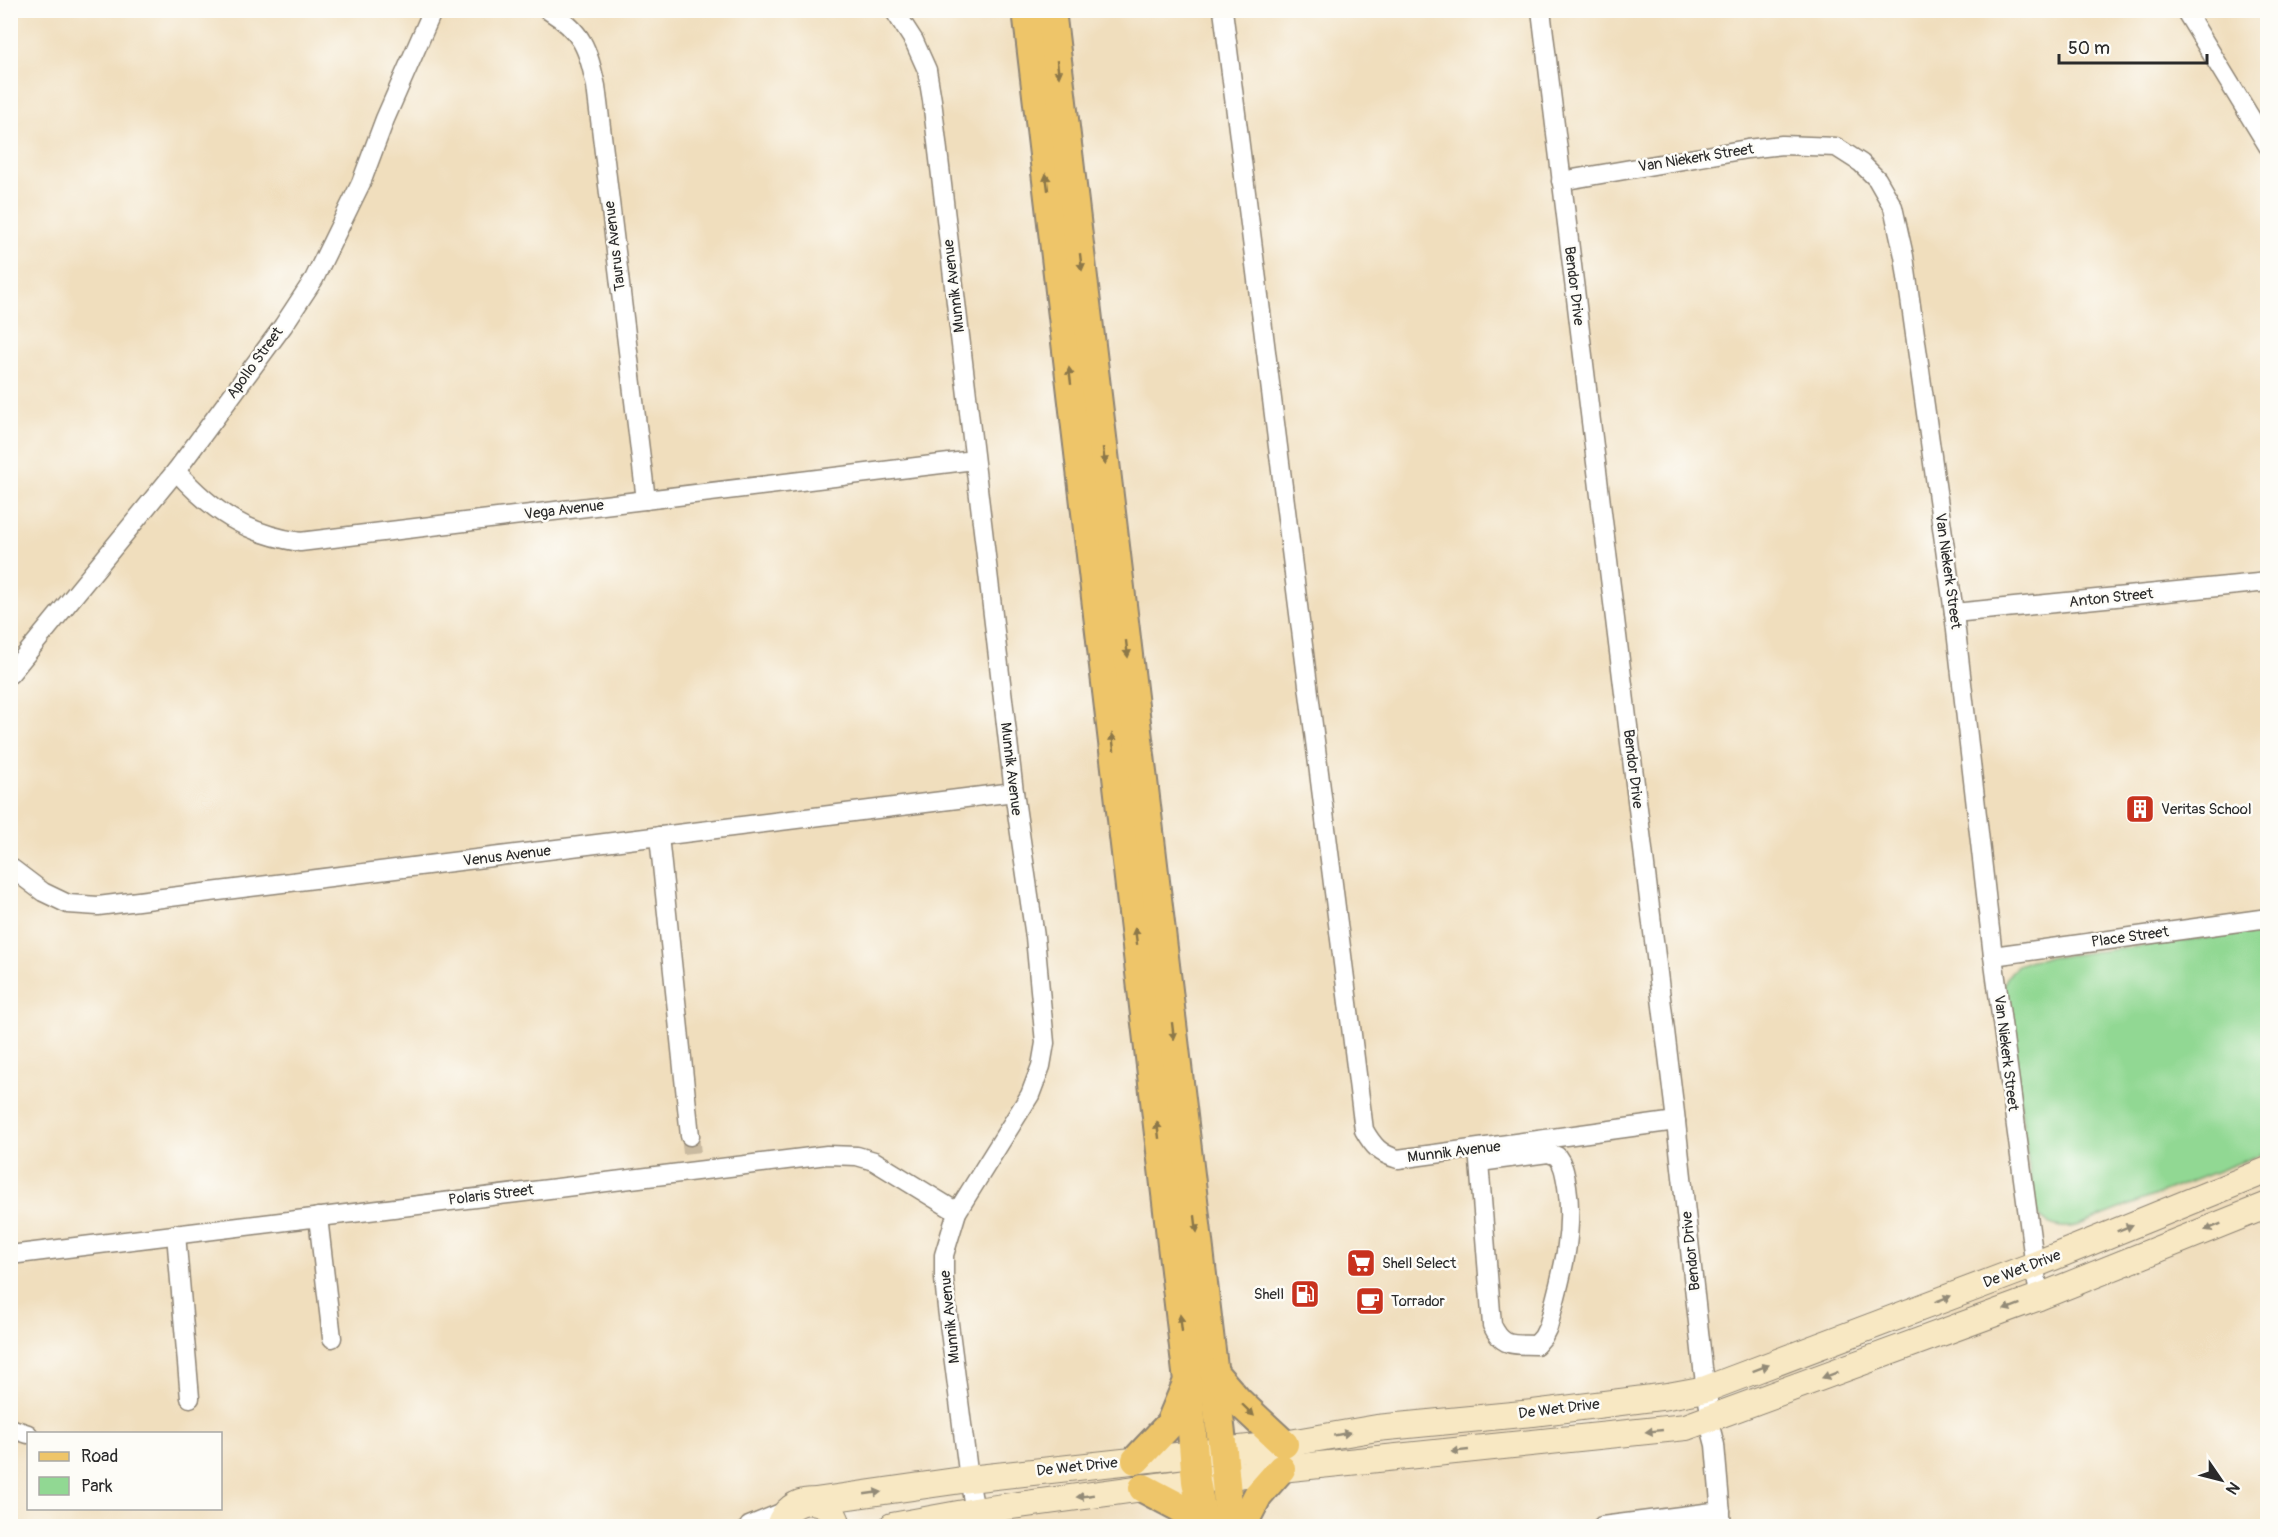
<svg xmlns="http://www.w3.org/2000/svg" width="2278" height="1537" font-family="Pangolin,sans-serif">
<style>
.green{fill:#91d893;stroke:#5e825f;stroke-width:1.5}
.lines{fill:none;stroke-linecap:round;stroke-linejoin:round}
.street-tunnel{stroke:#c9baa0;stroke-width:18;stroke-dasharray:18 9;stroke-linecap:butt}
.street-casing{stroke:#8e8474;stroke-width:21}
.secondary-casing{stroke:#8e8474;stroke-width:28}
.primary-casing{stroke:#8e8474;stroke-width:32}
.street{stroke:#fff;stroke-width:18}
.secondary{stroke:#f8e8c3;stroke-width:26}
.primary{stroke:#eec569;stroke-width:28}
.oneway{fill:#8c784a}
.oneway2{fill:#928a77}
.labels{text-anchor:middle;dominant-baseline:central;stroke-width:5;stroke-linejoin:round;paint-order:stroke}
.street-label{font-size:15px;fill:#2b2b2b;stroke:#fdfcf7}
.poi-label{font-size:15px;fill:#2b2b2b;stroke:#fdfcf7;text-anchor:start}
</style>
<rect width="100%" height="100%" fill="#fdfcf7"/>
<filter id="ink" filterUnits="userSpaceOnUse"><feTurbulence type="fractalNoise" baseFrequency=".0167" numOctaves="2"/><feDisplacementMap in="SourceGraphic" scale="12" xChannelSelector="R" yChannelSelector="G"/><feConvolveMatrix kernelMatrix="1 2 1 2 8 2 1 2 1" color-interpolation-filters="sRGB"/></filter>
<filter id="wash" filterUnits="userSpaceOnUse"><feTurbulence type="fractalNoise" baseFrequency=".008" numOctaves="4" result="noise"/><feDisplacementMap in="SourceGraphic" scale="24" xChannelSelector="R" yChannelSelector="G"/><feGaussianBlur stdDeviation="1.35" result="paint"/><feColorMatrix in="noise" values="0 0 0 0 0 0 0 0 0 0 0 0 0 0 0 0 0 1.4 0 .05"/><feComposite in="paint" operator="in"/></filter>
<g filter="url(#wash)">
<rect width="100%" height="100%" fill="#f0debd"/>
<!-- green -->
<path class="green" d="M2267 930V1152L2076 1226C2059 1230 2046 1225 2035 1212L2004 984C2009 971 2018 964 2031 960Z"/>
</g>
<g filter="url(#ink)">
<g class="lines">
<!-- street-tunnel -->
<polyline class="street-tunnel" points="690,1136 692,1153"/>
<!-- street casing -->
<g class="street-casing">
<g id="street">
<path d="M548 10C583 32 587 47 596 86L646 500"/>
<polyline points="894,10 914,41 927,70 932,100 1014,792 1035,937 1045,1043 1041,1066 1030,1095 957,1212 944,1255 944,1279 947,1308 969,1479 975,1511"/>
<path d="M1223 10 1364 1130C1373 1146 1380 1154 1398 1159L1676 1121"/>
<polyline points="1541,10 1675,1113 1703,1368 1711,1420 1711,1430 1715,1445 1722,1526"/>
<polyline points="2185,10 2268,146"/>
<polyline points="1561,181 1747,149 1782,145 1836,147 1861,163 1877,179 1893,207 1904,256 1954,613 1993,956 2039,1297"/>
<path d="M176 471C212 511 246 534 300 542L974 460"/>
<polyline points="1954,613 2268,582"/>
<polyline points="10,674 176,471 283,326 314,279 361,183 385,119 433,10"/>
<polyline points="659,836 690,1136"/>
<polyline points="10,867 43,892 68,904 98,906 1014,792"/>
<polyline points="1993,956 2268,918"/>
<path d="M1478 1149 1492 1325C1503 1348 1512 1344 1536 1345L1543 1337 1548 1327C1560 1281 1575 1235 1567 1186 1565 1175 1564 1165 1557 1156L1548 1153 1480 1162"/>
<polyline points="318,1217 332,1338"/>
<polyline points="176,1234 190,1398"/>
<polyline points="10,1255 827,1155 857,1156 874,1161 957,1212"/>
<polyline points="10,1428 28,1434"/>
<polyline points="749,1526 788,1510"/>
<polyline points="1602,1526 1721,1511"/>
</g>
</g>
<!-- secondary casing -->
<g class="secondary-casing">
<g id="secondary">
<polyline points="815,1501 969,1479 1284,1444 1377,1428 1533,1413 1668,1396 1706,1389 2034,1265 2268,1170"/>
<path d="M779 1526C789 1494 831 1492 838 1526"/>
<polyline points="892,1526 975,1511 1281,1469 1686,1427 2039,1297 2268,1205"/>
</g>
</g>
<!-- primary casing -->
<g class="primary-casing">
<g id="primary">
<polyline points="1027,10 1188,1381 1196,1481 1204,1526"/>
<polyline points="1051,10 1223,1451 1230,1526"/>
<polyline points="1214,1373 1238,1401 1284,1444"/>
<polyline points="1136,1460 1170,1424 1186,1386"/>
<polyline points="1143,1488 1181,1508 1196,1526"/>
<polyline points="1242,1526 1258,1495 1281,1469"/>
</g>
</g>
<!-- street -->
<use href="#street" class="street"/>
<!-- secondary -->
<use href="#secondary" class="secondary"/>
<!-- primary -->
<use href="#primary" class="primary"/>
</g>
<!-- one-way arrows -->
<defs><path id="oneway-solid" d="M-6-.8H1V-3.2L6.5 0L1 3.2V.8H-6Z" transform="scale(1.5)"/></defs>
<g class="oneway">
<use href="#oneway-solid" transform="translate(1058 69) rotate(83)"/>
<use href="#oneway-solid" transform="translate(1047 182) rotate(-97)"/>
<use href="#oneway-solid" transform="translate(1081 262) rotate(83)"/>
<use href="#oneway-solid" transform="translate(1070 376) rotate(-97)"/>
<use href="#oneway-solid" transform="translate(1104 456) rotate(83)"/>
<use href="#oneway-solid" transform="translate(1127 649) rotate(83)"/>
<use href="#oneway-solid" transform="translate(1113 742) rotate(-97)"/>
<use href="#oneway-solid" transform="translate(1136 936) rotate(-97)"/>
<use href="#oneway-solid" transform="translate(1173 1031) rotate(83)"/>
<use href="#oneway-solid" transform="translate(1158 1130) rotate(-97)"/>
<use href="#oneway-solid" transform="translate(1196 1224) rotate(83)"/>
<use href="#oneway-solid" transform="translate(1181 1323) rotate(-97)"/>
<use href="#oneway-solid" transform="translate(1248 1410) rotate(44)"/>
</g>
<g class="oneway2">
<use href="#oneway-solid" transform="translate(2213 1227) rotate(158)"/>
<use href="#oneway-solid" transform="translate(2125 1228) rotate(-22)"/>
<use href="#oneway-solid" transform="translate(1943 1299) rotate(-21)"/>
<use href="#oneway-solid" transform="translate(2012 1307) rotate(160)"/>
<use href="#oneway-solid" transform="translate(1761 1368) rotate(-21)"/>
<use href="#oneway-solid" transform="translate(1830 1375) rotate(160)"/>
<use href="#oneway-solid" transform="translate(1654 1431) rotate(174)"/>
<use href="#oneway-solid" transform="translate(1342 1434) rotate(-10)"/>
<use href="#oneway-solid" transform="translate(1460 1451) rotate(174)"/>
<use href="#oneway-solid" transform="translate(873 1493) rotate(-8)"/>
<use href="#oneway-solid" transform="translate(1085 1496) rotate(172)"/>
</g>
</g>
<!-- icons -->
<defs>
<g id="building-square" transform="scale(1.5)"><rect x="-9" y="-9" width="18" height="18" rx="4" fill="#c8321e" stroke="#fdfcf7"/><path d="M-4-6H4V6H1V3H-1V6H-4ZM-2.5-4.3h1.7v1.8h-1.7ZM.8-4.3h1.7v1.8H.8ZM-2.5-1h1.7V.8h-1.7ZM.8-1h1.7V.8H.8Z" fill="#fff"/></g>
<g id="supermarket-square" transform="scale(1.5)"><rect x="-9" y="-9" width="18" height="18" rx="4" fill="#c8321e" stroke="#fdfcf7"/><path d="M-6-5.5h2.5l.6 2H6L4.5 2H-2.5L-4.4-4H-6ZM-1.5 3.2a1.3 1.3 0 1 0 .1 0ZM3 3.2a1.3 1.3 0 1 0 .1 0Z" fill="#fff"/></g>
<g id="fuel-square" transform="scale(1.5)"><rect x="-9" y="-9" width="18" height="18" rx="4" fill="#c8321e" stroke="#fdfcf7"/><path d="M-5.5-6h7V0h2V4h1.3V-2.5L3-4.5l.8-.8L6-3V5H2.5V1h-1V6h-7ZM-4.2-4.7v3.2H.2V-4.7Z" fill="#fff"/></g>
<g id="cafe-square" transform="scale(1.5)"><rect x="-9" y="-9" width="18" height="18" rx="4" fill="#c8321e" stroke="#fdfcf7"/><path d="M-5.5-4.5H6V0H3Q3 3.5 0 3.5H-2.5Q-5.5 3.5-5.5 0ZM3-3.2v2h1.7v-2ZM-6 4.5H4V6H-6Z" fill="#fff"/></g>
</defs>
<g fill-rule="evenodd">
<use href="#building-square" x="2140" y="809"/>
<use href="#supermarket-square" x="1361" y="1263"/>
<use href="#fuel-square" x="1305" y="1294"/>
<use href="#cafe-square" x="1370" y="1301"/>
</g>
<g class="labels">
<!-- street labels -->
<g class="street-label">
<text transform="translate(1696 158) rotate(-9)">Van Niekerk Street</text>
<text transform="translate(615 246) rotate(-97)">Taurus Avenue</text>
<text transform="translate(954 286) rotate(-97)">Munnik Avenue</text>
<text transform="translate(1574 286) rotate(83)">Bendor Drive</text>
<text transform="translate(255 363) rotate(-54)">Apollo Street</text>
<text transform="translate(564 510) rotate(-7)">Vega Avenue</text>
<text transform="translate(1948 571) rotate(82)">Van Niekerk Street</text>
<text transform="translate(2111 598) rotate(-6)">Anton Street</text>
<text transform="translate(1011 769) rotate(83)">Munnik Avenue</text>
<text transform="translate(1633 769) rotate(83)">Bendor Drive</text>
<text transform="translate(507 856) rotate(-7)">Venus Avenue</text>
<text transform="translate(2130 937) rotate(-8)">Place Street</text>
<text transform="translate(2006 1053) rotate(83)">Van Niekerk Street</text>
<text transform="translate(1454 1152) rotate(-7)">Munnik Avenue</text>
<text transform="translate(491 1195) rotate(-7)">Polaris Street</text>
<text transform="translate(1691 1251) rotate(-96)">Bendor Drive</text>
<text transform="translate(2022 1269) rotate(-21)">De Wet Drive</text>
<text transform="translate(950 1317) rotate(-96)">Munnik Avenue</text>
<text transform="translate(1559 1409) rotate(-7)">De Wet Drive</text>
<text transform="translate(1077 1467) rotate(-6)">De Wet Drive</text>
</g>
<!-- poi labels -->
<g class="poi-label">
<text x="2161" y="809">Veritas School</text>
<text x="1382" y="1263">Shell Select</text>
<text x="1284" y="1294" text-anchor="end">Shell</text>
<text x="1391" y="1301">Torrador</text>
</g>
</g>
<!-- margin -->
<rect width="2278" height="1537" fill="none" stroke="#fdfcf7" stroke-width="36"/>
<!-- legend -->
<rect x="27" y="1432" width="195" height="78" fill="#fdfcf7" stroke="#a9a8a5" stroke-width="1.5"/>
<rect x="39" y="1452" width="30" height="9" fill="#eec569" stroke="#a9a8a5" stroke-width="1.5"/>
<text x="81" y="1462" font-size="18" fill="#2b2b2b">Road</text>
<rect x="39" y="1477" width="30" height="18" fill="#91d893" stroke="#a9a8a5" stroke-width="1.5"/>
<text x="81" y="1492" font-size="18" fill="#2b2b2b">Park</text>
<!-- north arrow -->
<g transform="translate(2221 1480) rotate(125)" stroke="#fdfcf7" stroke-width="4.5" paint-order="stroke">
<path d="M0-4.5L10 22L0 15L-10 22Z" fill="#2b2b2b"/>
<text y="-9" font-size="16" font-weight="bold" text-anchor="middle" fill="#2b2b2b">N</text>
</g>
<!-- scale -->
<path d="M2059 54v9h148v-9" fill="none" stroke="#2b2b2b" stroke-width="3"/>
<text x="2068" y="54" font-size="18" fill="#2b2b2b" stroke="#fdfcf7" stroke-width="4.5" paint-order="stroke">50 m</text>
</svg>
